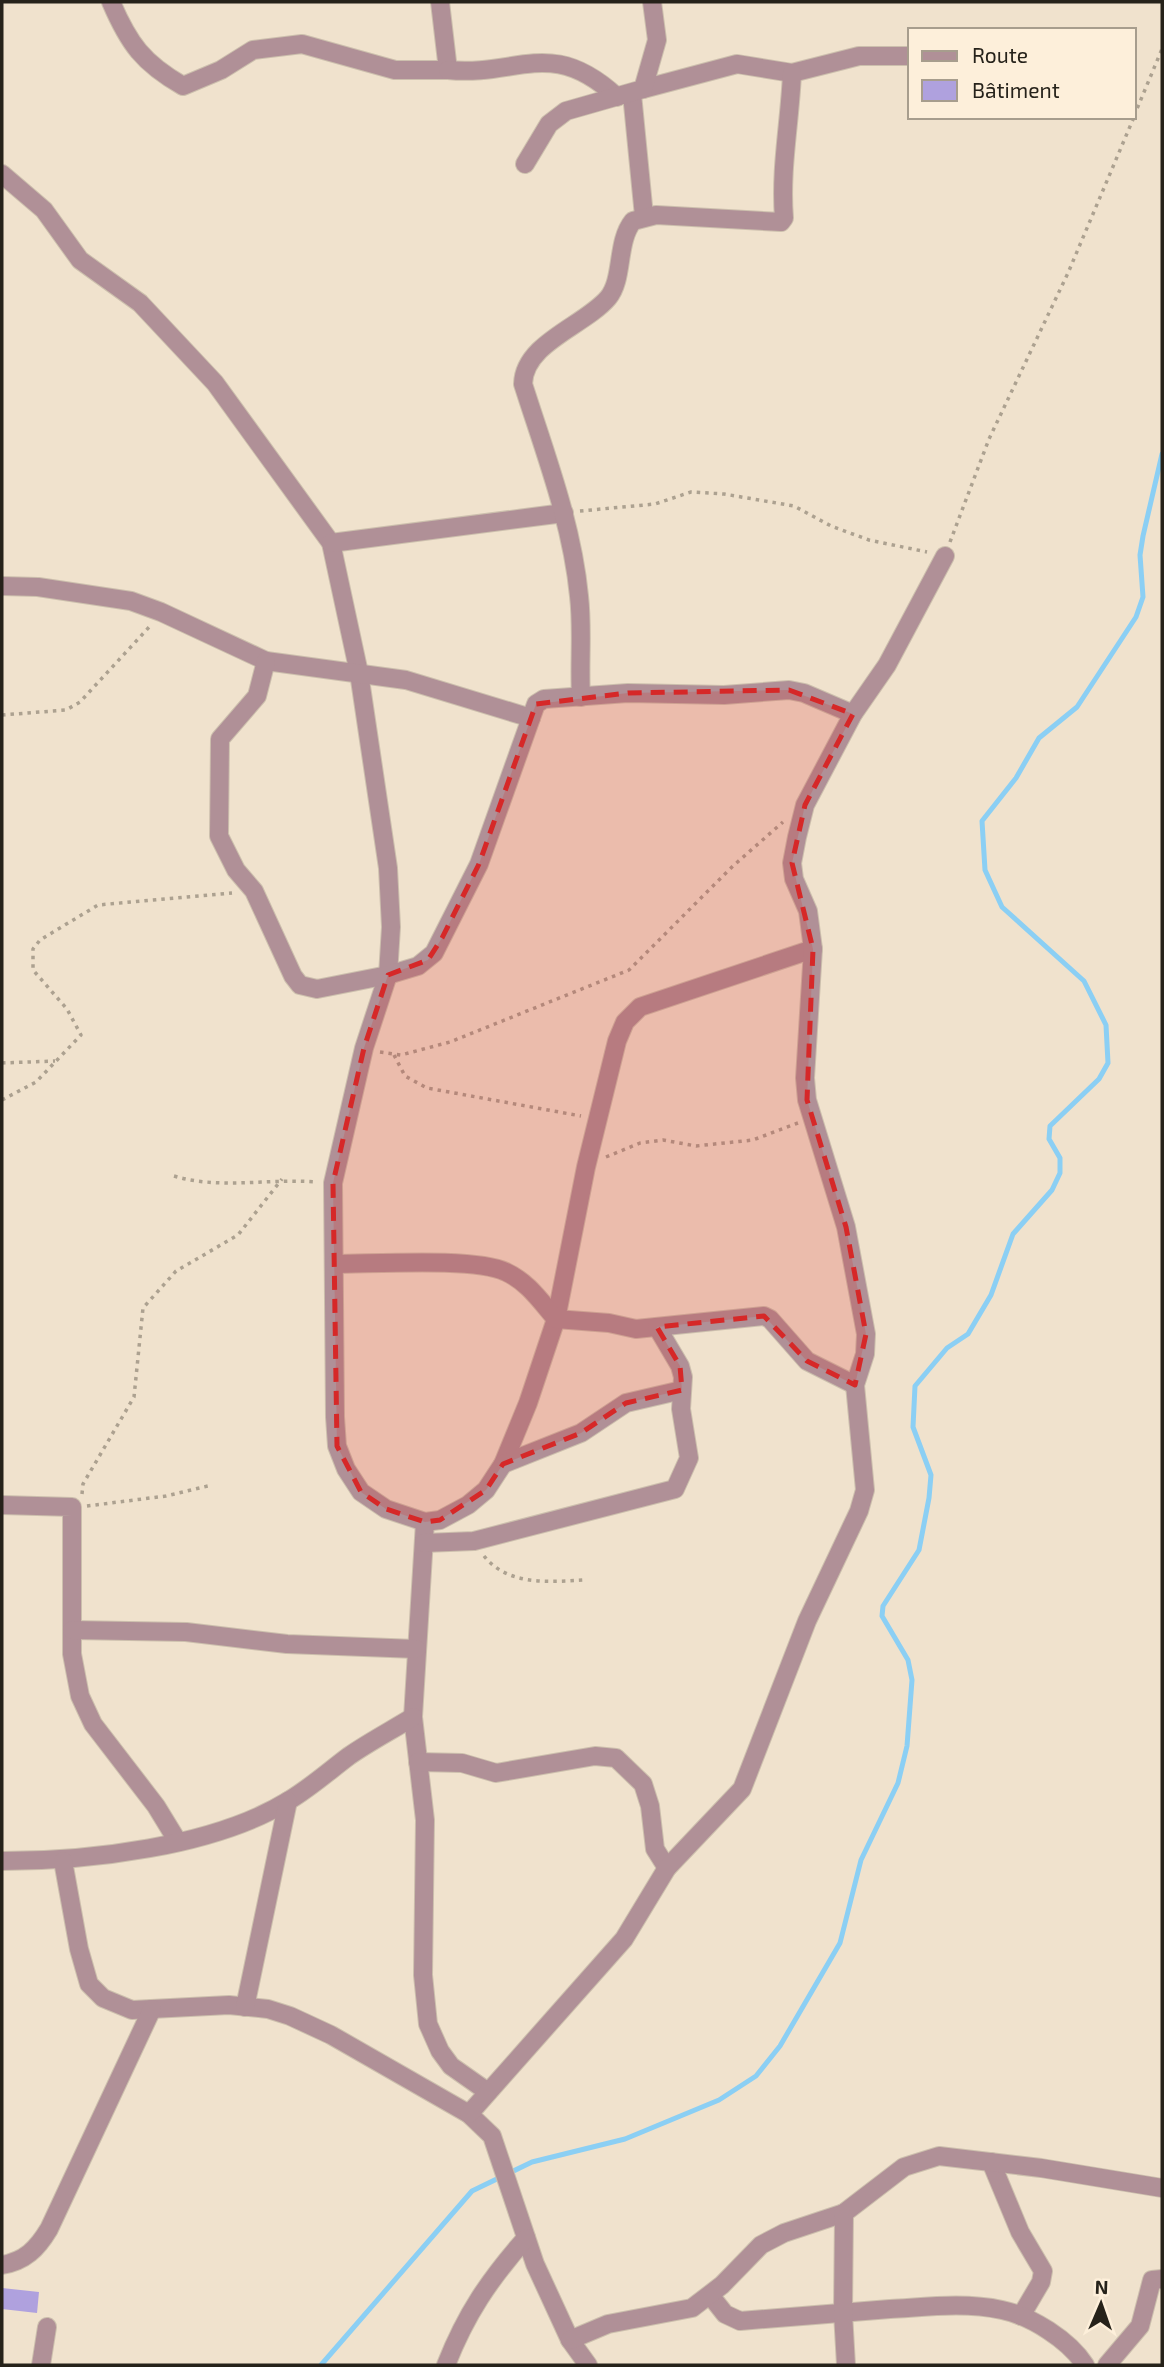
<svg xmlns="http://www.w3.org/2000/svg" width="1164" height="2367" font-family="'Exo 2',sans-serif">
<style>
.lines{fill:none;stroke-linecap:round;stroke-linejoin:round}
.stream{stroke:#8bcff4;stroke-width:5}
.building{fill:#afa1de}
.minor-casing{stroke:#ccbfad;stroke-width:20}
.path{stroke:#aca190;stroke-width:3.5;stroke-dasharray:3.5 5;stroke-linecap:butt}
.minor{stroke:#b09097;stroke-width:18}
.marked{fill:#d62828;fill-opacity:0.2;stroke:#d62828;stroke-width:5;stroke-dasharray:14 9;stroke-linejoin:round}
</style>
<rect width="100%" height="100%" fill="#f0e2cd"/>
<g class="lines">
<!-- stream -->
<polyline class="stream" points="321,2365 472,2191 532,2162 625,2139 719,2100 756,2076 780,2046 840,1943 861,1860 898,1783 907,1746 912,1680 908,1660 882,1616 883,1606 919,1550 929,1498 931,1475 913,1427 915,1386 947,1348 968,1334 991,1295 1013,1234 1052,1190 1060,1173 1060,1158 1049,1139 1050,1126 1099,1079 1108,1063 1106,1025 1084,981 1002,907 985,870 982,821 1016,778 1039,738 1077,707 1136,617 1143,597 1140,555 1143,536 1162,454"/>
</g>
<!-- building -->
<polygon class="building" points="2,2288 39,2292 37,2313 2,2309"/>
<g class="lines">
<!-- minor casing -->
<g class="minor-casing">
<g id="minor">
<path d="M111 2C129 44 143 63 183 86L221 70 253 50 302 44 395 70H448L440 2"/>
<path d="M448 70C518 77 551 36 617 97"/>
<polyline points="643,89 737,64 792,73 859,56 910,56"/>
<polyline points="632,94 644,216"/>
<polyline points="525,164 549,124 566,111 643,89 657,40 652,2"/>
<polyline points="2,174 44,210 80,260 140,303 215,383 331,543 359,673 388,868 391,927 388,975 364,1048 333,1183 335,1417 337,1446 346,1469 361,1492 386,1509 425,1522 440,1520 468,1505 486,1490 503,1464 528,1403 556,1319 586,1167 617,1041 625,1022 640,1007 813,949"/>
<polyline points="331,543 564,513"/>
<polyline points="2,586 38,587 131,601 161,612 266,661 406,680 531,718 536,704 544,699 628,693 724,695 789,690 804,693 853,714"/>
<polyline points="266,661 257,696 220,739 219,836 236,870 254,891 293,976 300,985 317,989 388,975 418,966 434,953 479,864 531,718"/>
<path d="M581 697C579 663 583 630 579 596 572 523 545 453 523 384 524 343 584 326 608 298 624 279 616 242 633 221L656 215 781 222 784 218C780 169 790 122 792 73"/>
<path d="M335 1264C374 1264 476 1257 506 1272 528 1282 541 1302 556 1319L609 1323 636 1329 764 1316 770 1319 807 1361 855 1385"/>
<polyline points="503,1464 581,1433 626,1403 682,1390"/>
<polyline points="2,1505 72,1507 72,1654 80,1696 93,1724 156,1806 178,1842"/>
<polyline points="425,1522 413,1717 425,1820 423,1975 428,2024 440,2051 451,2066 488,2092"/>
<polyline points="424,1543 474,1541 675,1489 689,1458 681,1409 683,1377 680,1366 657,1327"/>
<polyline points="72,1630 186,1632 287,1644 416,1649"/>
<polyline points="418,1762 462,1763 496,1773 595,1756 616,1758 643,1784 650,1806 655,1849 667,1868"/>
<path d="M2 1861C88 1861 213 1847 288 1801 310 1788 329 1771 349 1756 369 1742 392 1730 413 1717"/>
<polyline points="63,1861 79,1949 89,1984 103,1998 132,2010 229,2005 268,2009 290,2016 331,2035 469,2114 492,2136 535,2264 570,2340 588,2365"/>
<polyline points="245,2007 288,1801"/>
<polyline points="469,2114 624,1939 667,1868 742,1789 807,1621 859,1511 865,1490 855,1385 865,1354 866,1334 846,1227 807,1100 805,1078 813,949 808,911 794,879 792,863 797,837 805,805 853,714 887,665 945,556"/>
<polyline points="991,2162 1020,2232 1043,2271 1041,2282 1021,2316"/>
<path d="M2 2265C25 2261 37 2249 49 2229L152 2009"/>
<path d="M710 2295 725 2314 740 2321C790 2317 840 2313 890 2309 927 2307 964 2302 1002 2310 1031 2316 1069 2340 1085 2365"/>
<polyline points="570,2340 608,2324 692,2308 722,2285 761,2245 784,2233 844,2213"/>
<polyline points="41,2365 47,2327"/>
<path d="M446 2365C466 2314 489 2280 526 2238"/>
<polyline points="846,2365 843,2313 844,2213 904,2167 939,2156 1041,2168 1162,2188"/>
<polyline points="1107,2365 1140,2326 1152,2280 1162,2279"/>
</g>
</g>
<!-- path -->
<g class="path">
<polyline points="1134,116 1162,49"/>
<polyline points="580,511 655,504 691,492 724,494 794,506 831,526 869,540 927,552"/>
<polyline points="950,542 989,439 1068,273 1134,117"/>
<polyline points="2,715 66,710 80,702 151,625"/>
<polyline points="380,1052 401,1055 450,1042 629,970 733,866 783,822"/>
<polyline points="394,1055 405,1076 427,1088 581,1116"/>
<polyline points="2,1063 55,1061"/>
<polyline points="2,1100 36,1082 81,1035 67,1009 33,970 33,949 40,940 98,905 232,893"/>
<polyline points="606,1157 640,1143 663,1140 696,1146 753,1140 798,1123"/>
<path d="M174 1176C221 1190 268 1178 317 1182"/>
<polyline points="82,1494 83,1484 134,1397 143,1308 176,1271 238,1235 282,1179"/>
<polyline points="87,1506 166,1496 212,1485"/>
<path d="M484 1556C508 1586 549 1582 583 1580"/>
</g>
<!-- minor -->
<use href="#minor" class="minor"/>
</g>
<!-- marked area -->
<path class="marked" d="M789 690 853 714 805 805 792 863 813 949 807 1100 846 1227 866 1334 855 1385 807 1361 764 1316 657 1327 680 1366 682 1390 626 1403 581 1433 503 1464 486 1490 440 1520 425 1522 386 1509 361 1492 337 1446 333 1183 364 1048 388 975 428 960 442 938 479 864 536 704 628 693Z"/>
<!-- border -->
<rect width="1164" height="2367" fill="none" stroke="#26221a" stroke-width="7"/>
<!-- legend -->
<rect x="908" y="28" width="228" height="91" fill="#fdefda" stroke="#a79d8d" stroke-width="2"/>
<rect x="922" y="51" width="35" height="10" fill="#b09097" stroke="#a79d8d" stroke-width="2"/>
<text x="972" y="63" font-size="21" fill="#26221a">Route</text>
<rect x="922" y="80" width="35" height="21" fill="#afa1de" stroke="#a79d8d" stroke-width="2"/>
<text x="972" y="98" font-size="21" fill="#26221a">Bâtiment</text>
<!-- north arrow -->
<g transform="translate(1101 2304) rotate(2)" stroke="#fdefda" stroke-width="5" paint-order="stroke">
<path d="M0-5L12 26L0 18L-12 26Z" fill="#26221a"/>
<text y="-10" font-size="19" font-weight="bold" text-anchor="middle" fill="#26221a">N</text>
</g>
</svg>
